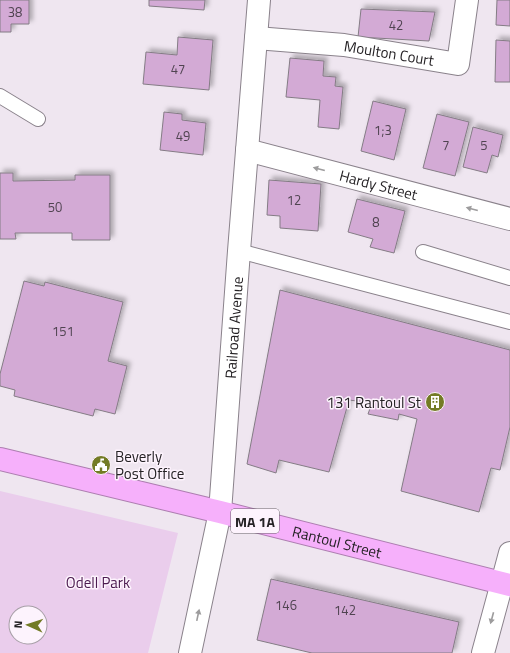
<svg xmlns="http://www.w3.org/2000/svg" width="510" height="653" font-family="'Titillium Web',sans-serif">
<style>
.green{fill:#eacdec;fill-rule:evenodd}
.building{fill:#d3aad5;stroke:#847c85;filter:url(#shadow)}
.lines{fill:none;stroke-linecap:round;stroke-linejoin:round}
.lane-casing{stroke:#8a828b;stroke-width:16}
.street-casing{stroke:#8a828b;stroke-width:24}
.secondary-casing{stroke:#8a828b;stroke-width:24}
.highway-casing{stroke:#ad7eb0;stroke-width:24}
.lane{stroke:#fff;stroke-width:14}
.street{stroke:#fff;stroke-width:22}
.secondary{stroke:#fff;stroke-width:22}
.highway{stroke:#f6b0fb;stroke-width:22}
.oneway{fill:#9d9c9d}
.labels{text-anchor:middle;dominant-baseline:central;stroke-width:3;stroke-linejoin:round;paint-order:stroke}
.number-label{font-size:13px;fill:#504451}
.shield{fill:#fdf3fd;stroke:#666166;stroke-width:1}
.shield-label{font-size:14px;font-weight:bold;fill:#252225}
.street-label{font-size:15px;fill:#252225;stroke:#fdf3fd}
.poi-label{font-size:15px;fill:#252225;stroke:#fdf3fd;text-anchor:end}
.park-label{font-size:15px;fill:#4c1b50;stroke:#fdf3fd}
</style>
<defs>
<filter id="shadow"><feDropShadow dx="3.5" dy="-3.5" stdDeviation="2" flood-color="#0004"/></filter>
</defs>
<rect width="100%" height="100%" fill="#efe6f0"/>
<!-- green -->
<path class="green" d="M0 491 178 533 148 653H0ZM16 613H40V637H16Z"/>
<!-- building -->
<g class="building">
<polygon points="0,0 29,0 29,24 11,24 11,32 0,32"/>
<polygon points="149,0 205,0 204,10 149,6"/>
<polygon points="497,0 510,0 510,26 496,25"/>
<polygon points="361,9 435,12 429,41 358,37"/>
<polygon points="178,37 213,40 209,90 143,84 146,52 177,55"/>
<polygon points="496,40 510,41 510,82 495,82"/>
<polygon points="290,58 324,61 323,76 336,77 335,86 343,87 339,129 318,127 320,100 286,97"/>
<polygon points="373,101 406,109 394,160 361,151"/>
<polygon points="164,112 182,114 182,120 206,123 203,155 160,150"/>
<polygon points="437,114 469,122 455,176 423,168"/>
<polygon points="473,127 503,135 498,157 492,155 487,173 463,167"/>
<polygon points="0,173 13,173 13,181 75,180 75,175 110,175 110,240 72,240 72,233 15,233 16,239 0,239"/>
<polygon points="269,180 321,184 318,231 280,228 280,216 267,215"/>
<polygon points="357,199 405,211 394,253 370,247 373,239 348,232"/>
<polygon points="24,281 44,286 45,282 123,302 108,361 127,366 115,414 95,409 93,416 14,396 15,390 0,386 0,374"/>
<polygon points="280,290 510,350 510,427 500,470 491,468 479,512 401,491 417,419 399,414 398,420 368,414 372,403 349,400 329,472 279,460 276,473 247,464"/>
<polygon points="271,579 459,622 452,653 312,653 257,640"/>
</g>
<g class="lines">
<!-- lane casing -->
<g class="lane-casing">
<g id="lane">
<polyline points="0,96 38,119"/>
<polyline points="239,251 510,322"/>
<polyline points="423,252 510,278"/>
</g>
</g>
<!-- street casing -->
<g class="street-casing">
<g id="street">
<path id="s1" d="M256 38 344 45 458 64 467 0"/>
<path id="s2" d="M247 150 510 219"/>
<polyline points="502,583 510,553"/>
<polyline points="190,653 220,512"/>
</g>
</g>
<!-- secondary casing -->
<g class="secondary-casing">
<g id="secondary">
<path id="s3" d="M220 512 239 251 259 0"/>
<polyline points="483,653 502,583"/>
</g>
</g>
<!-- highway casing -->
<g class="highway-casing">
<g id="highway">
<path id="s4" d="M0 459 220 512 510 585"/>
</g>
</g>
<!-- lane -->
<use href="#lane" class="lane"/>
<!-- street -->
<use href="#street" class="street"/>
<!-- secondary -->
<use href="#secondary" class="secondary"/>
<!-- highway -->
<use href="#highway" class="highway"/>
</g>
<!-- one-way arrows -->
<defs><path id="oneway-solid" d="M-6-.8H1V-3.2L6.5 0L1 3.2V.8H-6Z"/></defs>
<g class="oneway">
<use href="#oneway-solid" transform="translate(319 169) rotate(-165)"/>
<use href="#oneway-solid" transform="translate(472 209) rotate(-165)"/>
<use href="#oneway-solid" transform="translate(198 615) rotate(-78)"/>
<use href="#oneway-solid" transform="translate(492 618) rotate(105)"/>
</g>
<!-- icons -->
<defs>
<g id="building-disc" transform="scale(1)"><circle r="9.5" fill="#737b25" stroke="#fdf3fd"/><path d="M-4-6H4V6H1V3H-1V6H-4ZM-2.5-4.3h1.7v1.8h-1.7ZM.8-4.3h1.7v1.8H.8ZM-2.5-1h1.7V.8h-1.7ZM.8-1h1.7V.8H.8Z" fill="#fff"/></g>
<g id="civic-disc" transform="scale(1)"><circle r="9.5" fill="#737b25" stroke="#fdf3fd"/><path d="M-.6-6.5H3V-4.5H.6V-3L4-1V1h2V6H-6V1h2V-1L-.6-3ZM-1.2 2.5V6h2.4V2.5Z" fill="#fff"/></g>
</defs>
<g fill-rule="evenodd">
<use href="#building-disc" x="435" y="402"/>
<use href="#civic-disc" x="101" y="465"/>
</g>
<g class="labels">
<!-- number labels -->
<g class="number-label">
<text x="15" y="12">38</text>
<text x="396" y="25">42</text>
<text x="178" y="69">47</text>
<text x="383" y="130">1;3</text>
<text x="183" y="136">49</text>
<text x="446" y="145">7</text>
<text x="484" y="145">5</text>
<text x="294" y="200">12</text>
<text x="55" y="207">50</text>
<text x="376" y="222">8</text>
<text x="63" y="331">151</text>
<text x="286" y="605">146</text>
<text x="345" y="610">142</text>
</g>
<!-- shield labels -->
<rect class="shield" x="231" y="509" width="48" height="24" rx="3"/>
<g class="shield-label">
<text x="255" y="521">MA 1A</text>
</g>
<!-- street labels -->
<g class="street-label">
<text stroke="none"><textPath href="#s1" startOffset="134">Moulton Court</textPath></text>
<text stroke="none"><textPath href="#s2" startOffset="136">Hardy Street</textPath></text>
<text stroke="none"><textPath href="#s3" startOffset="185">Railroad Avenue</textPath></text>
<text stroke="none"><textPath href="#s4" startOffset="347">Rantoul Street</textPath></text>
</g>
<!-- poi labels -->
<g class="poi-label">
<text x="421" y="402">131 Rantoul St</text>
<text x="115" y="456" text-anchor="start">Beverly<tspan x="115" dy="17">Post Office</tspan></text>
</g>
<!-- park labels -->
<g class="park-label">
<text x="98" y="582">Odell Park</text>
</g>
</g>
<!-- north arrow -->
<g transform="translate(28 625) rotate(273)"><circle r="19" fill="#fdf3fd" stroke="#a79fa7"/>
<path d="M0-3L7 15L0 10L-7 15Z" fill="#737b25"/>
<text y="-6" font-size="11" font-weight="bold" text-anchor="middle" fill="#252225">N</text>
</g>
</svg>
